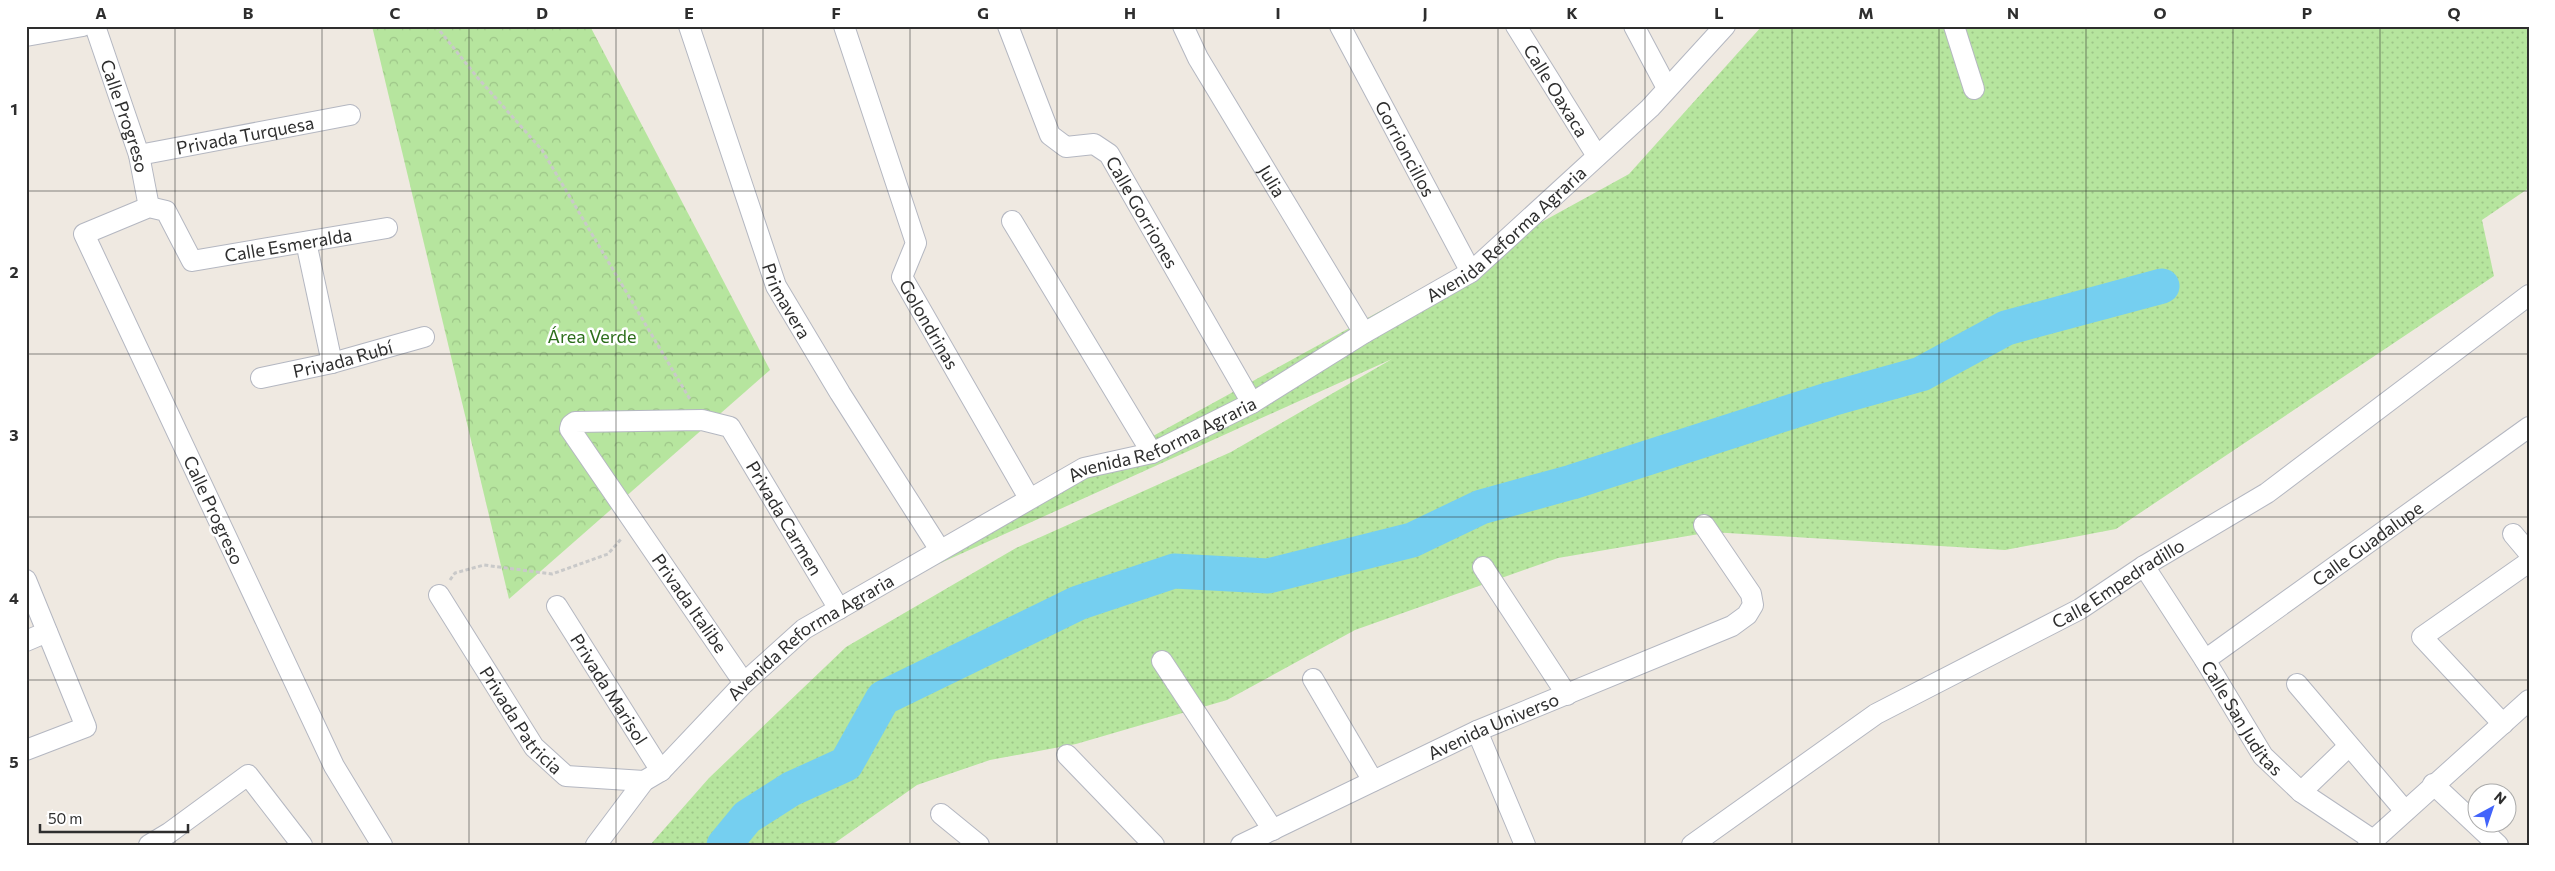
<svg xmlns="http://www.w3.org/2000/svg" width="2555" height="871" font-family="Commissioner,sans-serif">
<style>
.grass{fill:url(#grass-dots)}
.forest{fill:url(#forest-crowns)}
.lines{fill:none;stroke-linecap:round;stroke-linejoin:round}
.river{stroke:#75cff0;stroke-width:35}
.minor-casing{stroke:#b4b7c1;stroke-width:22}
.path{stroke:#c9c9c9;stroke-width:3;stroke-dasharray:4 2.5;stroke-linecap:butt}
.minor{stroke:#fff;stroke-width:20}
.grid{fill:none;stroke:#2e2e2e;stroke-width:1;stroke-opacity:0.55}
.labels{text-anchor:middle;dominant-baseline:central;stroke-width:5;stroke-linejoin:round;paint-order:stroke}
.street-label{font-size:18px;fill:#2e2e2e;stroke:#fff}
.park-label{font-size:18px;fill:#2c6e1b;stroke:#fff}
.neatline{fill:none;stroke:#2e2e2e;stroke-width:2}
.grid-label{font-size:16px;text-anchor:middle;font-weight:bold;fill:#2e2e2e}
</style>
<defs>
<pattern id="grass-dots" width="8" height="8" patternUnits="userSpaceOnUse" patternTransform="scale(1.25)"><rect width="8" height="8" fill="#b6e59e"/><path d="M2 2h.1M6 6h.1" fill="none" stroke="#9dc588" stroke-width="1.8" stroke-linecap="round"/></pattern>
<pattern id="forest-crowns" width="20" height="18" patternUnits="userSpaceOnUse" patternTransform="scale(1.25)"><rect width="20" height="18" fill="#b6e59e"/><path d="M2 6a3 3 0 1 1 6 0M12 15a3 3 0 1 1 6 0" fill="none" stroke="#9dc588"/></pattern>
</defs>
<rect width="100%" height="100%" fill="#efe9e1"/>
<!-- grass -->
<polygon class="grass" points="1762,26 2529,26 2529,188 2482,220 2494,276 2116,529 2005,550 1711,532 1558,558 1355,630 1227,700 1076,744 990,760 917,785 832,845 650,845 709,778 846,647 1016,548 1231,452 1392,359 839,609 1629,174"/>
<!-- forest -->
<polygon class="forest" points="372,26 590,26 770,370 509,599"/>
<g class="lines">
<!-- river -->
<polyline class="river" points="724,845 747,817 791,789 846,764 883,698 1078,603 1174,571 1268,576 1412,540 1481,507 1572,482 1831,399 1921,374 2006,328 2162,286"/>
<!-- minor casing -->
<g class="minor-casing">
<g id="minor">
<path id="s1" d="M95 26 139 155 149 207"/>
<path id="s2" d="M689 26 776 286 840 393 940 550"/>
<path id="s3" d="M844 26 916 243 902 277 1029 498"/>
<path id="s4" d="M1008 26 1050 135 1066 147 1094 144 1109 154 1252 403"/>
<path id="s5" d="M1183 26 1198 58 1364 333"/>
<path id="s6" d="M1340 26 1471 272"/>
<path id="s7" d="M1516 26 1597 156"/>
<polyline points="1634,26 1667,88"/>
<polyline points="1954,26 1974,89"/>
<polyline points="26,36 83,26"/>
<path id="s8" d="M139 155 350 115"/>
<polyline points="1012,221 1152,453"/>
<polyline points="306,242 332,363"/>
<path id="s9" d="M261 378 332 363 424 337"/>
<polyline points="2513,534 2529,553"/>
<path id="s10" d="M2144 566 2205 660 2263 756 2301 792 2373 840"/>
<polyline points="1483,567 1567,695"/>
<polyline points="26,580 86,727 26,750"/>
<path id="s11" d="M439 595 534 747 566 776 644 781"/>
<path id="s12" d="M557 606 661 771"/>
<polyline points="26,641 47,632"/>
<path id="s13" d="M2205 660 2529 427"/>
<polyline points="1162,661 1273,830"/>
<polyline points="1313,679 1373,781"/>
<path id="s14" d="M744 683 570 429 571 425 575 422 702 420 730 427 839 609"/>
<polyline points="2297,684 2405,811"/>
<polyline points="2503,724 2422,637 2529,562"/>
<polyline points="1477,731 1525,845"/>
<polyline points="1067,755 1154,845"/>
<polyline points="2433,784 2498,845"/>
<polyline points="2301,792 2349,746"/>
<polyline points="941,814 979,845"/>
<polyline points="149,845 169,833 248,775 302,845"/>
<path id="s15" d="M382 845 334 766 84 234 149 207 166 211 192 261 387 228"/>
<path id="s16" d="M596 845 644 781 661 771 744 683 804 629 1084 468 1152 453 1252 403 1364 333 1471 272 1650 108 1725 26"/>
<path id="s17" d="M1241 845 1477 731 1732 626 1747 615 1753 605 1751 594 1704 525"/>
<path id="s18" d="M1692 845 1876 714 2080 609 2144 566 2267 493 2529 295"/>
<polyline points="2368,845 2529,700"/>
</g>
</g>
<!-- path -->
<g class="path">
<polyline points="436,26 477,77 542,150 691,401"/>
<polyline points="450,580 455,573 484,565 552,574 608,554 621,539"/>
</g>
<!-- minor -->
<use href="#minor" class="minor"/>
</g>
<!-- grid -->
<path class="grid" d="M175 26V845M322 26V845M469 26V845M616 26V845M763 26V845M910 26V845M1057 26V845M1204 26V845M1351 26V845M1498 26V845M1645 26V845M1792 26V845M1939 26V845M2086 26V845M2233 26V845M2380 26V845M26 191H2529M26 354H2529M26 517H2529M26 680H2529"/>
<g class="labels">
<!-- street labels -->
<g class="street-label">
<text stroke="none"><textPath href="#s7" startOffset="76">Calle Oaxaca</textPath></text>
<text stroke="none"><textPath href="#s1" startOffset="95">Calle Progreso</textPath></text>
<text stroke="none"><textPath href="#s8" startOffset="108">Privada Turquesa</textPath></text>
<text stroke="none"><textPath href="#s6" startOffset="139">Gorrioncillos</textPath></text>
<text stroke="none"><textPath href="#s5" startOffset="179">Julia</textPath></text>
<text stroke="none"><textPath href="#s4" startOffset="250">Calle Gorriones</textPath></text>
<text stroke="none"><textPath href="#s16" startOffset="1112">Avenida Reforma Agraria</textPath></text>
<text stroke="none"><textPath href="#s15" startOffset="922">Calle Esmeralda</textPath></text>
<text stroke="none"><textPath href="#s2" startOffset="292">Primavera</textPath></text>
<text stroke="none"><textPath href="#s3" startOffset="320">Golondrinas</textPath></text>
<text stroke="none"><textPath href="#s9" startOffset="84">Privada Rubí</textPath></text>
<text stroke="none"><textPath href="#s16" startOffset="708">Avenida Reforma Agraria</textPath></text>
<text transform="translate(214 510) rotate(65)">Calle Progreso</text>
<text stroke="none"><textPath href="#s14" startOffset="579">Privada Carmen</textPath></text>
<text stroke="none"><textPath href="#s13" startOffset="200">Calle Guadalupe</textPath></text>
<text stroke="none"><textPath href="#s18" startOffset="501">Calle Empedradillo</textPath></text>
<text transform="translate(690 603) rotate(55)">Privada Italibe</text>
<text stroke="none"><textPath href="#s16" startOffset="302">Avenida Reforma Agraria</textPath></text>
<text stroke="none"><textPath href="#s12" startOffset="98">Privada Marisol</textPath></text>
<text stroke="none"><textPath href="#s10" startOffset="181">Calle San Juditas</textPath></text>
<text stroke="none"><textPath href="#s11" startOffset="150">Privada Patricia</textPath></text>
<text stroke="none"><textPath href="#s17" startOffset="279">Avenida Universo</textPath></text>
</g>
<!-- park labels -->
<g class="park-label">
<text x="592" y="336">Área Verde</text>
</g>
</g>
<!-- border -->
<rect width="2555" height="871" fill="none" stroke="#ffffff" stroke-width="55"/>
<!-- north arrow -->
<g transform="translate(2492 808) rotate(40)"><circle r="24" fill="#ffffff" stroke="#ababab"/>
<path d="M0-4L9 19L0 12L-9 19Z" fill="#4264fb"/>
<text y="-8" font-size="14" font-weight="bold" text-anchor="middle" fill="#2e2e2e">N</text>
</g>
<!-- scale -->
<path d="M40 824v8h148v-8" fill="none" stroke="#2e2e2e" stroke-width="2.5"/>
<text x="48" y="824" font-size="15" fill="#2e2e2e" stroke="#ffffff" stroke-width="4" paint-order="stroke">50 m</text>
<rect x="28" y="28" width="2500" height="816" class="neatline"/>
<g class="grid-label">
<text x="101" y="19">A</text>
<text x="248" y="19">B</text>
<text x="395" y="19">C</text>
<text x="542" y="19">D</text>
<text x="689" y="19">E</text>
<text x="836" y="19">F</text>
<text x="983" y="19">G</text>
<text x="1130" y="19">H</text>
<text x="1278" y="19">I</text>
<text x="1425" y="19">J</text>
<text x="1572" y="19">K</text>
<text x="1719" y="19">L</text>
<text x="1866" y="19">M</text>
<text x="2013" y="19">N</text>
<text x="2160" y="19">O</text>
<text x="2307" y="19">P</text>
<text x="2454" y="19">Q</text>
<text x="14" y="115">1</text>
<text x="14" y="278">2</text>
<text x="14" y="441">3</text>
<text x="14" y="604">4</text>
<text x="14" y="768">5</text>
</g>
</svg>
